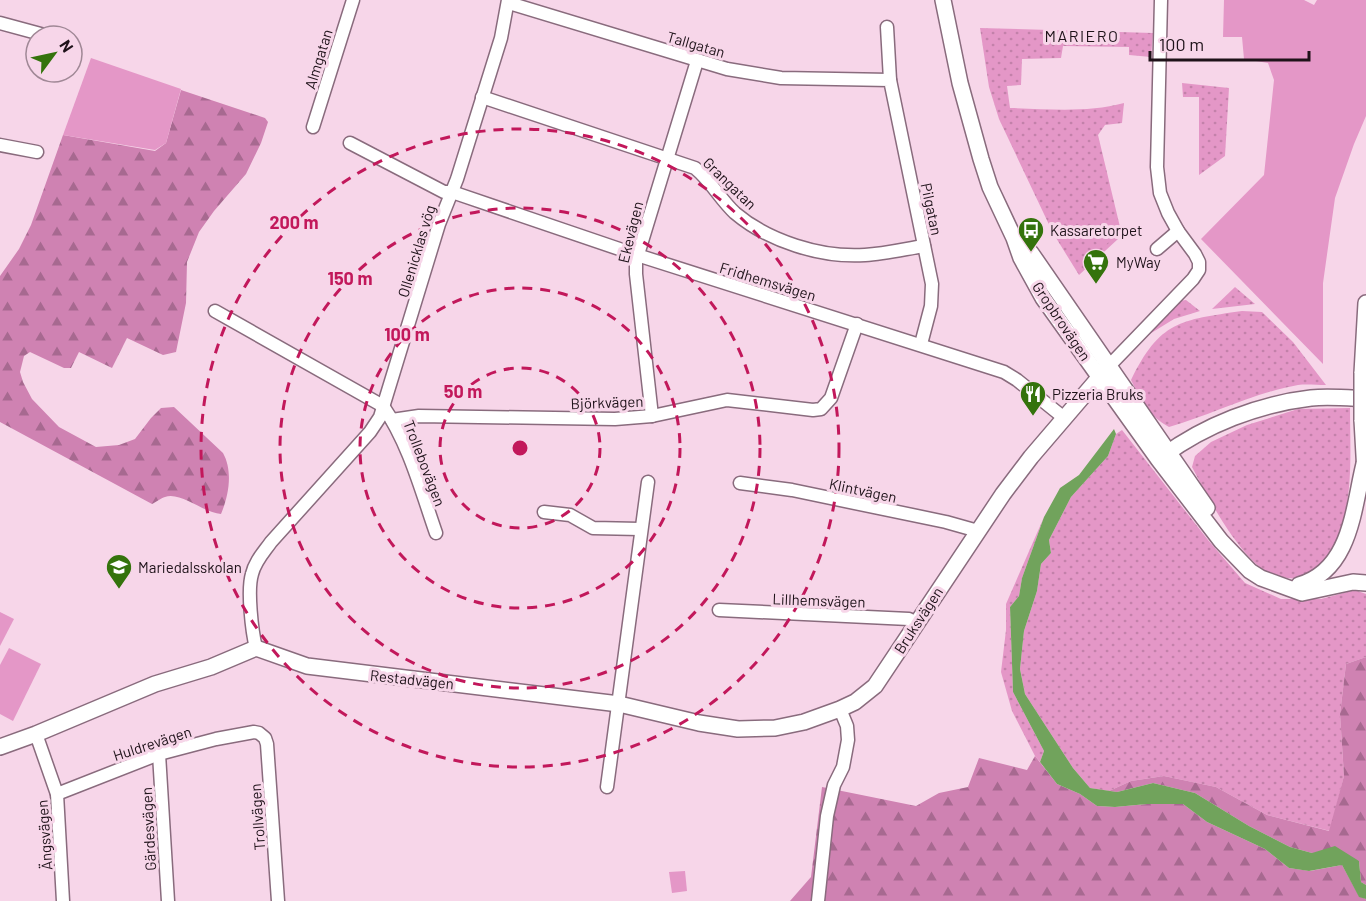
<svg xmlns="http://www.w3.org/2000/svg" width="1366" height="901" font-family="Barlow,sans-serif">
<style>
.grass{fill:url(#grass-dots)}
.forest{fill:url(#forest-firs)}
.park{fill:#e497c7}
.water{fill:#71a35c}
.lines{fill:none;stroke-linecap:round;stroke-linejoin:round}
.minor-casing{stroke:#896b7d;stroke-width:15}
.tertiary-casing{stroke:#896b7d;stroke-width:18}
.minor{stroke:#fff;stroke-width:12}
.tertiary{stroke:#fff;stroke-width:15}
.tertiary-bridge-casing{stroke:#896b7d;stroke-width:18;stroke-linecap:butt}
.tertiary-bridge{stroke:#fff;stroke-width:15}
.ring{fill:none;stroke:#c2185b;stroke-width:3;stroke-dasharray:10 8}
.labels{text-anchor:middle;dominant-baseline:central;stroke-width:6;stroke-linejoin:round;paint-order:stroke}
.street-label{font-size:15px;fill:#1e1219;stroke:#f7d6e9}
.poi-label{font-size:15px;fill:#1e1219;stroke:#f7d6e9;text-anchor:start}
.neighbourhood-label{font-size:16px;letter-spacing:1.5px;fill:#1e1219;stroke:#f7d6e9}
.centre{fill:#c2185b;stroke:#f7d6e9;stroke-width:3}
.ring-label{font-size:18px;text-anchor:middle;font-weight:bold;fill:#c2185b;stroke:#f7d6e9;stroke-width:6;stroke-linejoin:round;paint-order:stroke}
</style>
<defs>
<pattern id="grass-dots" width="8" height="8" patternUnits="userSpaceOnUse" patternTransform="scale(1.5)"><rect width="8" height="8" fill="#e497c7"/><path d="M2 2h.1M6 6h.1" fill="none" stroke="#c381aa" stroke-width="1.8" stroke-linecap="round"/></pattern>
<pattern id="forest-firs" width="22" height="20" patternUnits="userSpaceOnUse" patternTransform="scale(1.5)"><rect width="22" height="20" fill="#cf82b2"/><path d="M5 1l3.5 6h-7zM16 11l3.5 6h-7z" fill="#a76990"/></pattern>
</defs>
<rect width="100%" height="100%" fill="#f7d6e9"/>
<!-- grass -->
<g class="grass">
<path d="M980 28 1153 33 1151 57 1129 55V47L1063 46 1061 58 1022 59 1021 85 1007 86 1010 108C1048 109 1087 113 1124 103L1122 123 1105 125 1098 135 1120 227 1118 239 1079 275 1053 233 999 119 989 87Z"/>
<polygon points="1182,83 1229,88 1225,156 1199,175 1199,97 1183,97"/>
<polygon points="1235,287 1255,304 1212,309"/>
<polygon points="1186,300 1200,311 1174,319 1148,335 1179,301"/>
<path d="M1242 311 1262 312 1293 342 1326 385C1316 385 1306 384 1298 385 1253 393 1212 415 1169 427 1148 415 1141 401 1131 380 1160 321 1180 320 1242 311Z"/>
<path d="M1350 408C1350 445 1353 486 1343 522 1341 533 1333 556 1326 565 1306 587 1270 580 1252 560 1227 534 1209 499 1192 467L1195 456 1211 442 1247 425 1298 409Z"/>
<polygon points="1122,430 1208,540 1245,583 1281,599 1321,599 1355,590 1366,594 1366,657 1346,664 1340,714 1344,776 1330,831 1267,815 1216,787 1164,776 1131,781 1109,791 1090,788 1073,768 1025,694 1020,669 1024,631 1037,591 1041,564 1051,553 1049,540 1071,497 1108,456 1116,434"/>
<polygon points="1044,517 1022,578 1019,596 1010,607 1013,692 1044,751 1040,762 1035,756 1012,711 1001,672 1006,630 1006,604"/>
</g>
<!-- forest -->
<g class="forest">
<path d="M181 90 265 118 268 122 261 143 246 174 214 211 199 232 187 262 186 303 176 352 163 355 127 338 112 368 79 352 71 368H64L30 352 24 356 20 372 23 382 32 399 59 427 96 447 119 445 135 439 151 418 161 408 174 407 223 453C233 471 229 495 221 514 204 513 180 491 165 497 161 498 156 502 152 504L0 422V276L19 249 31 225 63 135 155 151 166 143Z"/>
<polygon points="1366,657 1366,885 1361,882 1359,861 1312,853 1290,847 1249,826 1195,793 1153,783 1117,792 1109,791 1131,781 1164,776 1216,787 1267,815 1329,831 1344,776 1340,714 1346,664"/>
<polygon points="1035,756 1057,784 1080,794 1097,806 1115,807 1147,804 1183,804 1207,822 1265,849 1289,868 1310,871 1342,865 1359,896 1366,899 1366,901 790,901 811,877 822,787 916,806 939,793 968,787 979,758 1027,770"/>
</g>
<!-- park -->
<g class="park">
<polygon points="1224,0 1304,0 1314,5 1317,0 1366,0 1366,116 1354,144 1335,198 1323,283 1323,364 1201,239 1264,175 1274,80 1268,63 1244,59 1242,37 1223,37"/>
<polygon points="91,58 181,89 166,143 155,150 63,135"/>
<path d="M1112 217C1120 233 1115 235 1104 247L1094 241 1102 226Z"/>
<polygon points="0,612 14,619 0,646"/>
<polygon points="9,648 41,664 13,721 0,714 0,665"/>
<polygon points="685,871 687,891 672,893 669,872"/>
</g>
<!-- water -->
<polygon class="water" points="1114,429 1116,434 1108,456 1071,497 1049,540 1051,553 1041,564 1037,591 1024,631 1020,669 1025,694 1073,768 1090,788 1117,792 1153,783 1195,793 1249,826 1290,847 1312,853 1335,846 1359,861 1361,882 1366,885 1366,899 1359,897 1342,865 1309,871 1289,868 1265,849 1207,822 1183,804 1147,804 1115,807 1097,806 1080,794 1057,784 1040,762 1044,751 1013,692 1010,607 1019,596 1022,578 1044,517 1060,488 1079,475"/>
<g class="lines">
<!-- minor casing -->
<g class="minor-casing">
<g id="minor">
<polyline points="509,3 727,69 781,78 890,80 932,284 931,306 921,344"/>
<polyline points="0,23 48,36"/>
<polyline points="887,27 890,80"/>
<path d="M482 97 695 168C711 181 720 199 735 213 768 241 821 258 865 255 885 254 905 249 924 246"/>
<polyline points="313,127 353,0"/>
<polyline points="350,143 444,192 452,192 637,255 1004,372 1017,380 1063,417"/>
<polyline points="0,145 37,152"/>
<polyline points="1157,249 1178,231"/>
<path d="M215 311 383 406C409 444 421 490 436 533"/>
<polyline points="1109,366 1193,279 1199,270 1199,262 1195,254 1178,231 1168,213 1160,193 1157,167 1161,0"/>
<polyline points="652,416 636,274 636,261 697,61"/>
<polyline points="392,420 419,416 615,419 652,416 727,400 813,410 821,409 831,398 857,324"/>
<polyline points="740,483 792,490 946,522 978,531"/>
<polyline points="544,512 570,515 593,528 640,529"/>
<polyline points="719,610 909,619 917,623"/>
<path d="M256 648C252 632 247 590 252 574 255 561 264 552 271 542L370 432 380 417 439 224 457 179 501 38 508 0"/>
<polyline points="36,734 57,794 63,901"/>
<polyline points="159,754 168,901"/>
<polyline points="607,787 648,482"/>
<polyline points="57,794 159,754 216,739 254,732 259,733 265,738 267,744 278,901"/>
<polyline points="818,901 827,816 834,785 843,767 848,740 847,726 840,709"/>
</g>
</g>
<!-- tertiary casing -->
<g class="tertiary-casing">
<g id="tertiary">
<polyline points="943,0 960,83 981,159 990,187 1014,238 1021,258 1043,298 1158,459 1221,541 1250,571 1261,578 1302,593 1353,582 1366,583"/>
<polyline points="1016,240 1031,253 1207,508"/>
<polyline points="1362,373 1366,303"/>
<polyline points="1362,420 1365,473"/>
<path d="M1163 456C1205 425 1259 404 1311 398 1329 396 1348 398 1366 399"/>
<path d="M1299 585C1351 570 1353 509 1364 464"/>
<polyline points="0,747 36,734 155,684 211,667 256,648 307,666 619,704 699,723 738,729 775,728 804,722 840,709 855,702 875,686 1003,494 1031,457 1109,366"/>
</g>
</g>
<!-- minor -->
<use href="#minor" class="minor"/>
<!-- tertiary -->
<use href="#tertiary" class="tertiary"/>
<!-- tertiary-bridge casing -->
<g class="tertiary-bridge-casing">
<polyline id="tertiary-bridge" points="1362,373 1362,420"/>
</g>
<!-- tertiary-bridge -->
<use href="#tertiary-bridge" class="tertiary-bridge"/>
</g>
<!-- distance rings -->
<g class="ring">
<circle cx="520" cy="448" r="80"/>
<circle cx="520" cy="448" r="160"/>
<circle cx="520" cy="448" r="240"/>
<circle cx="520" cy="448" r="319"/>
</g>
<!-- icons -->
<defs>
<g id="bus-pin" transform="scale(1.35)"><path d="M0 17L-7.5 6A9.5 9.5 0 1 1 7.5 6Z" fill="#34730c" stroke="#f7d6e9"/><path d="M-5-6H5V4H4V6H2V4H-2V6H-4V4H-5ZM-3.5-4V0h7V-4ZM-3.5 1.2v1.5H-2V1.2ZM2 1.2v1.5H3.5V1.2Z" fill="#fff"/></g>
<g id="supermarket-pin" transform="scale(1.35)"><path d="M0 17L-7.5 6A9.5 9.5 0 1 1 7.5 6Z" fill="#34730c" stroke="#f7d6e9"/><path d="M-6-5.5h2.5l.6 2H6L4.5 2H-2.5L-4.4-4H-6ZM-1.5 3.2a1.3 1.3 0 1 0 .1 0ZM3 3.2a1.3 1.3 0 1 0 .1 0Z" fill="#fff"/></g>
<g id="restaurant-pin" transform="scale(1.35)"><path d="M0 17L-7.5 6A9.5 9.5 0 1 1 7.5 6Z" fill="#34730c" stroke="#f7d6e9"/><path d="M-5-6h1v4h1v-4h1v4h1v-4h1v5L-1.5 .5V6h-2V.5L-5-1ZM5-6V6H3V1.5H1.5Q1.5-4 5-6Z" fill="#fff"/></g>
<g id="school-pin" transform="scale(1.35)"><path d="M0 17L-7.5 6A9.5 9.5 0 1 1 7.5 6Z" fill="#34730c" stroke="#f7d6e9"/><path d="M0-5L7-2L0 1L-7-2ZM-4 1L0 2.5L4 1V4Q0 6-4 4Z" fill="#fff"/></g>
</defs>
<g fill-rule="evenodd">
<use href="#bus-pin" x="1031" y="230"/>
<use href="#supermarket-pin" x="1096" y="262"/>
<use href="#restaurant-pin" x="1033" y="394"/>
<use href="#school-pin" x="119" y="567"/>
</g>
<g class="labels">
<!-- street labels -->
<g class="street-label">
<text transform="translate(696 44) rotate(16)">Tallgatan</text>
<text transform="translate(318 59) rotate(-73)">Almgatan</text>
<text transform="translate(730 183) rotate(44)">Grangatan</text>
<text transform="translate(932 209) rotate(78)">Pilgatan</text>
<text transform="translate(630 232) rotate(-76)">Ekevägen</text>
<text transform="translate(416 251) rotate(-73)">Ollenicklas vög</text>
<text transform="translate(768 281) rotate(17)">Fridhemsvägen</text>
<text transform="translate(1062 321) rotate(56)">Gropbrovägen</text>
<text transform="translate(607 402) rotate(-2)">Björkvägen</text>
<text transform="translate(425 463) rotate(69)">Trollebovägen</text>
<text transform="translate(863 490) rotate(12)">Klintvägen</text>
<text transform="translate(819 600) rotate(2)">Lillhemsvägen</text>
<text transform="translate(918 620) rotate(-57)">Bruksvägen</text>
<text transform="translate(412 679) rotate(6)">Restadvägen</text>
<text transform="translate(152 743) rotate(-18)">Huldrevägen</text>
<text transform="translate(257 817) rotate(-94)">Trollvägen</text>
<text transform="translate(148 829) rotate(-93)">Gärdesvägen</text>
<text transform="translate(44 835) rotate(-94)">Ängsvägen</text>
</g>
<!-- poi labels -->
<g class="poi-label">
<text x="1050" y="230">Kassaretorpet</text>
<text x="1116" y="262">MyWay</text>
<text x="1052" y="394">Pizzeria Bruks</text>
<text x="138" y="567">Mariedalsskolan</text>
</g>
<!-- neighbourhood labels -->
<g class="neighbourhood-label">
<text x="1082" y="35">MARIERO</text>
</g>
</g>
<circle cx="520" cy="448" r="9" class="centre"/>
<g class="ring-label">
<text x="294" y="229">200 m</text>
<text x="350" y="285">150 m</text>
<text x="407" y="341">100 m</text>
<text x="463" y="398">50 m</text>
</g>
<!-- north arrow -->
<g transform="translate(54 54) rotate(57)"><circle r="28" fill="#f7d6e9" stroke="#a08896" stroke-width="1.5"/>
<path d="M0-4.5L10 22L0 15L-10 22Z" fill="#34730c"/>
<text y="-9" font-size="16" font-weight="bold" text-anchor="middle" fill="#1e1219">N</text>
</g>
<!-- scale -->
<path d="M1150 51v9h159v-9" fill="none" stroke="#1e1219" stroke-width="3"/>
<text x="1159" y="51" font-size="18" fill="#1e1219" stroke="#f7d6e9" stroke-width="4.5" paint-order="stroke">100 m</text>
</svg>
